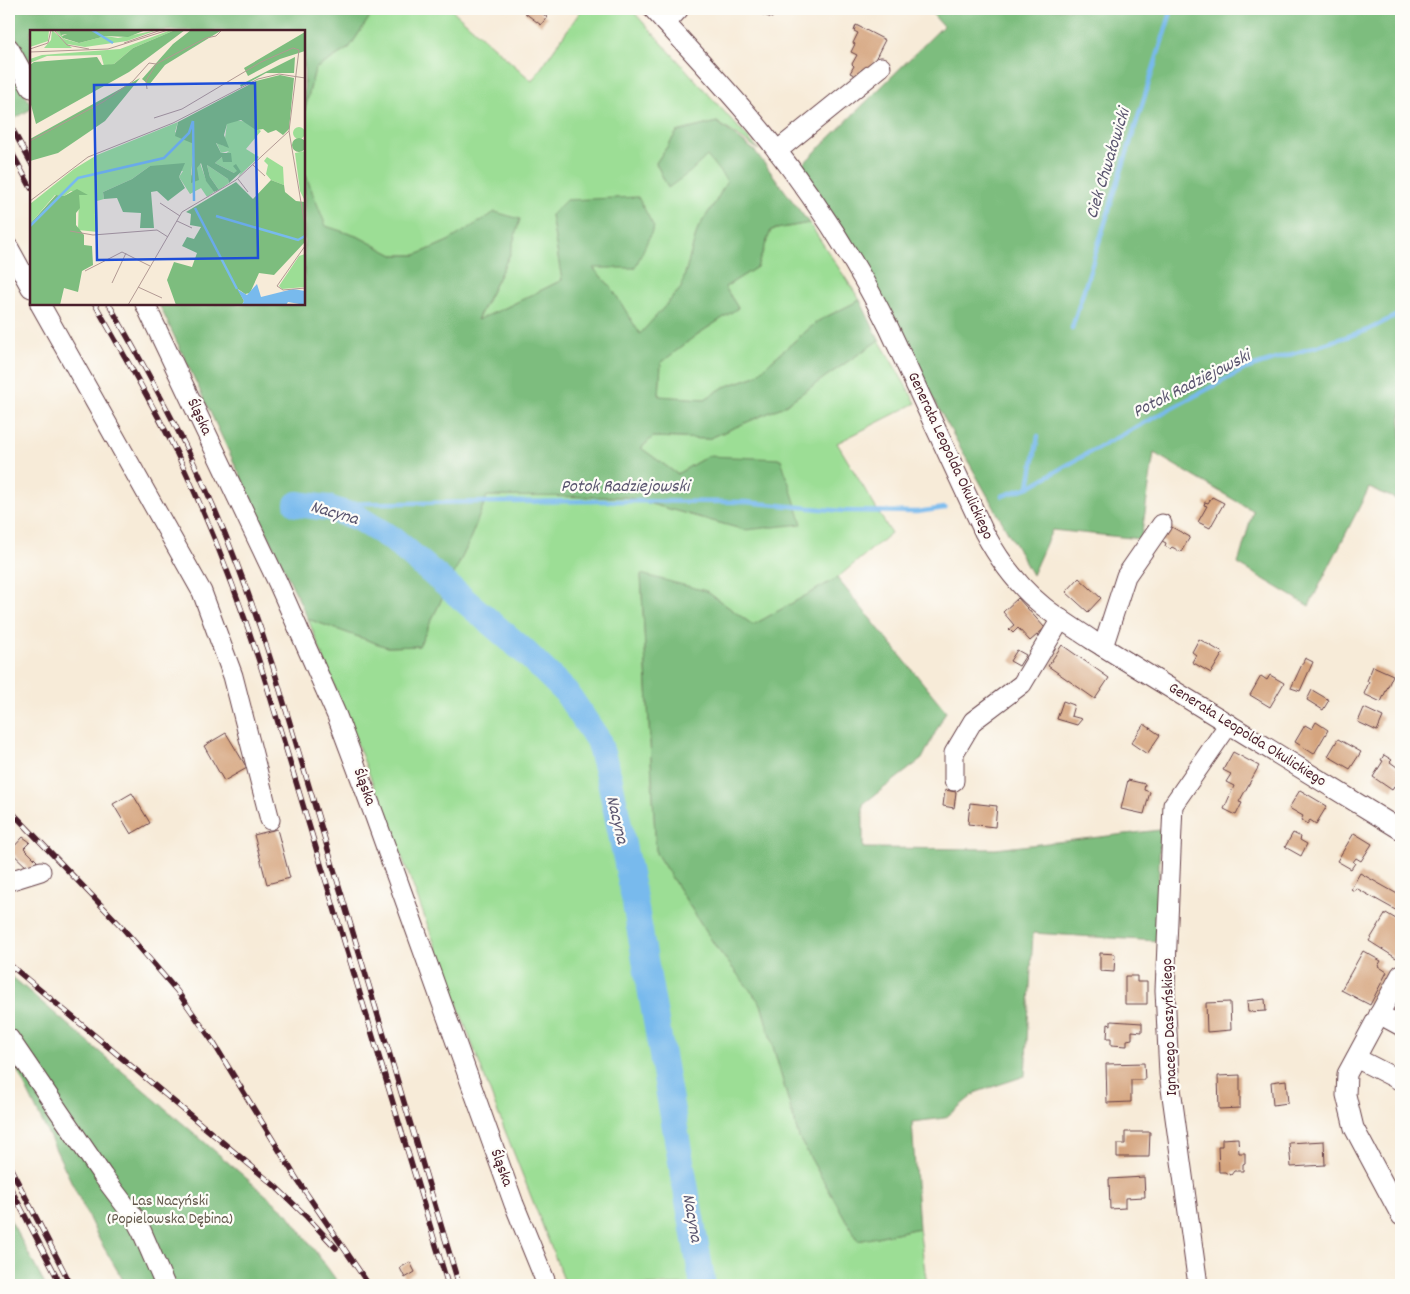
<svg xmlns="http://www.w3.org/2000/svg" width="1410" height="1294" font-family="Dekko,sans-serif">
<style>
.green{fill:#9cde95;stroke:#737e60}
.forest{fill:#7dbd7e;stroke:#646e54}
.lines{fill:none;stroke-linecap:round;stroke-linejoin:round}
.stream{stroke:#78baed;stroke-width:4.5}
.river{stroke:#78baed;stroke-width:26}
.building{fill:#d5a47e}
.minor-casing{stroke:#643e45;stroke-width:21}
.minor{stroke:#fff;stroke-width:19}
.rail-casing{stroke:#4a1f2b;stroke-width:5.5}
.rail{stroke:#fdfcf7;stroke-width:4;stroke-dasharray:11;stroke-linecap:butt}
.labels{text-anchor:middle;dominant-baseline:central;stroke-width:4.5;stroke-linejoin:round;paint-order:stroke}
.street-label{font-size:16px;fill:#4a1f2b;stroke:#fdfcf7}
.park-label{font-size:16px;fill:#63584b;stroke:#fdfcf7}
.water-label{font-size:18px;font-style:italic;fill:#5a556f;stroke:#fdfcf7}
.inset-river{fill:none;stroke:#78baed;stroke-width:2.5}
.inset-road{fill:none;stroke:#b29993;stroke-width:1}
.view{fill:#1d4ed8;fill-opacity:0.15;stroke:#1d4ed8;stroke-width:2.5}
.inset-edge{fill:none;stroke:#4a1f2b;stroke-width:2.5}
</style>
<rect width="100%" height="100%" fill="#fdfcf7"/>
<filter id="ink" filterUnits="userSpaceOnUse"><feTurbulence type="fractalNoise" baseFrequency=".02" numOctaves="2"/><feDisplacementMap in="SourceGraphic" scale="10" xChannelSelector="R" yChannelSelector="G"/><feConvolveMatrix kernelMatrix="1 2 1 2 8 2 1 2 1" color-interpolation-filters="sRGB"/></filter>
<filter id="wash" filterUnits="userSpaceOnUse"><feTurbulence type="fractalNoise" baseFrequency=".0096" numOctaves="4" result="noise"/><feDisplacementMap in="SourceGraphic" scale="20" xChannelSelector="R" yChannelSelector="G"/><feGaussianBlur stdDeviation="1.12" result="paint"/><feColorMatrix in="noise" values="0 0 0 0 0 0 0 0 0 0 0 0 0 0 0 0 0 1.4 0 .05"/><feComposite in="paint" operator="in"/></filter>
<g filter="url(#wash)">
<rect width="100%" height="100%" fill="#f7ebd8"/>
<!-- green -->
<g class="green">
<polygon points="375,9 451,9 532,81 582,9 631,9 759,150 717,122 677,132 656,163 668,187 707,149 727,181 716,201 698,228 681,288 640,335 611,287 593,268 551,215 562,280 505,308 477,321 510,254 448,241 416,255 393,255 359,237 325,226 304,171 304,113 315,69 349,48"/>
<polygon points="809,223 860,300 818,321 770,362 756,376 724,387 705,399 659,397 661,363 695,336 738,308 725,287 757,267 771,230"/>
<polygon points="879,340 916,403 837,443 891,533 837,578 753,625 706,591 641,575 656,853 716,947 761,1004 799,1138 858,1241 919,1228 927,1285 566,1285 498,1113 407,870 308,619 387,647 419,646 466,549 487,496 626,497 745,530 708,456 677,474 641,448 653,437 708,439 782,407"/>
</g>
<!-- forest -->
<g class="forest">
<polygon points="9,9 375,9 349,48 315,69 304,113 304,31 31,31 31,66 9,24"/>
<polygon points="928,9 1401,9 1401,501 1369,488 1309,606 1238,564 1253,511 1154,453 1141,539 1052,530 1032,575 931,395 902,335 802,165 943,26"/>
<polygon points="9,65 31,105 31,109 14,119 9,109"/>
<polygon points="717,122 755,151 809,223 771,230 757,267 725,287 738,308 695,336 661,363 659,396 705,399 724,387 756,376 770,362 818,321 860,300 879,340 782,407 708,439 653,437 641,448 677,474 708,456 781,459 802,524 745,530 626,497 487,496 466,549 419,646 387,647 308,619 159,304 304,304 304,171 326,226 359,237 393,255 416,255 448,241 495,212 520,219 510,254 477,320 505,308 562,280 551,215 566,200 638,197 654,227 635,268 593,268 611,287 640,334 681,288 698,228 716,201 727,181 707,156 690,172 668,188 656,163 677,132"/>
<polygon points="641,574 706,591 753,625 837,578 946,711 922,759 863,804 863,848 996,849 1160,830 1157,941 1033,933 1025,1076 977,1092 945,1118 912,1122 919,1228 858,1241 799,1138 761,1004 716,947 656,853"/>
<polygon points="9,974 288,1214 340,1285 126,1285 100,1241 9,1053"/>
<polygon points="9,1217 45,1285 9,1285"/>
</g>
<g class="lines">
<!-- stream -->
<g class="stream">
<polyline points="1072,328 1172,9"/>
<polyline points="1029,486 1038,436"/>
<polyline points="1002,496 1029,487 1090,452 1245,369 1368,330 1401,313"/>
<polyline points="304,504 603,501 745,502 843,511 917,512 945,508"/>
</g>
<!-- river -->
<polyline class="river" points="297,504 328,508 358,518 394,540 524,651 566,692 598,740 610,781 634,898 703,1285"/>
</g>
<g id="blocks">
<!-- building -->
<g class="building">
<polygon points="528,9 536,9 547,17 541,25 525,13"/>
<polygon points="763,9 776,9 772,18 761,14"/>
<polygon points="856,25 885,40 868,73 862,69 858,77 850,73 854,66 852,64 857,55 851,52 855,44 853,43 858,33 854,31"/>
<polygon points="1212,497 1224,503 1210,528 1198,522 1207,506 1204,505 1205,502 1208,503"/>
<polygon points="1168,525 1190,537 1181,552 1172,547 1170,549 1165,546 1166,543 1160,540"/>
<polygon points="1079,578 1101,598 1088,612 1066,592"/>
<polygon points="1018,598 1045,628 1030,641 1018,628 1013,633 1009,629 1014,625 1003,612"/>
<polygon points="1199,639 1223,653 1211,673 1192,662 1196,655 1192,652"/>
<polygon points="1062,645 1109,678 1095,699 1048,666"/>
<polygon points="1017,650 1026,655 1019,666 1010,661"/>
<polygon points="1305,658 1313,662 1300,691 1291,688"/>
<polygon points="1373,666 1393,675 1381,702 1364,694 1369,682 1367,681"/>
<polygon points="1270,675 1284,683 1270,707 1250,695 1261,676 1267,680"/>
<polygon points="1312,690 1329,700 1323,710 1307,700"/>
<polygon points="1063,701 1074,705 1071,716 1082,719 1077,725 1057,719"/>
<polygon points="1364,708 1383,717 1377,731 1358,722"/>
<polygon points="1316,722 1328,730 1314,754 1295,742 1305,725 1312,729"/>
<polygon points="1144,724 1160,735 1147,754 1131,743"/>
<polygon points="226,733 247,768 224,781 204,746"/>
<polygon points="1338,739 1361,752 1350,769 1328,756"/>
<polygon points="1233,752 1259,766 1239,802 1242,803 1236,815 1224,809 1234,786 1226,782 1231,774 1223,770"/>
<polygon points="1384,755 1392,760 1390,762 1401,770 1401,777 1392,790 1373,777 1383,761 1381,760"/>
<polygon points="1128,780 1145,784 1144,790 1150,792 1144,814 1121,809"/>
<polygon points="945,790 956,792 954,808 943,806"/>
<polygon points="1300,790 1327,806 1316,824 1310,820 1307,824 1301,820 1303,816 1289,808"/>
<polygon points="132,793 150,823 131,834 113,804"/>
<polygon points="970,803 997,806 995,827 968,824"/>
<polygon points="277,829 290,878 267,884 254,835"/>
<polygon points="1293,833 1301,837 1300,840 1307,844 1301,856 1285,847"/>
<polygon points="1354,833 1372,844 1361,861 1356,858 1353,862 1355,863 1351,869 1337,861"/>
<polygon points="23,837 30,842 24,848 37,861 29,869 10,851"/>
<polygon points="1360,873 1401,896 1401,908 1399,912 1356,888 1354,891 1351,889"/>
<polygon points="1386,913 1401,922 1401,950 1396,958 1369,941"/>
<polygon points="1363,951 1381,961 1378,966 1387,972 1370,1005 1341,990"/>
<polygon points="1100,953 1115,954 1114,972 1100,971"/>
<polygon points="1125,976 1137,976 1137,982 1147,982 1147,1004 1125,1004"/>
<polygon points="1265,999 1266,1011 1248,1012 1247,1001"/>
<polygon points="1230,1002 1231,1030 1207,1032 1206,1003"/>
<polygon points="1111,1021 1142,1023 1142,1032 1132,1031 1132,1039 1127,1040 1127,1046 1111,1045 1111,1038 1107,1038 1108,1024 1111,1025"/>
<polygon points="1144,1063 1145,1080 1131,1080 1131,1102 1107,1103 1106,1064"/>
<polygon points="1240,1075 1240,1108 1219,1109 1218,1076"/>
<polygon points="1286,1080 1288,1103 1273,1105 1271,1082"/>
<polygon points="1125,1132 1150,1132 1149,1157 1117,1157 1117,1144 1125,1144"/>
<polygon points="1238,1138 1239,1153 1245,1153 1245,1163 1243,1164 1243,1171 1234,1171 1231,1175 1228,1174 1225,1172 1219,1172 1218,1146 1222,1146 1222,1139"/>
<polygon points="1324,1141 1325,1165 1291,1167 1289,1143"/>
<polygon points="1144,1177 1145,1197 1125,1198 1125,1208 1110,1209 1109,1179"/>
<polygon points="410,1262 415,1272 405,1278 400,1268"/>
</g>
</g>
</g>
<g filter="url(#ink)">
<use href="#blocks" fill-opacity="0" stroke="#643e45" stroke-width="1"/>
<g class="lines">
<!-- minor casing -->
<g class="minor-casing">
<g id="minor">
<path d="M653 9C690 50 729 91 764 134 812 194 855 259 889 328L984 532C999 560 1019 587 1044 607 1059 619 1076 629 1092 640L1401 830"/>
<polyline points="666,23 679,9"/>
<polyline points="9,48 31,88"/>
<polyline points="777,151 881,67"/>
<polyline points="9,248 31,288"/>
<polyline points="40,304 202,592 233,676 270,820"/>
<polyline points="145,304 278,583 337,716 375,817 514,1204 547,1285"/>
<polyline points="1103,647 1126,576 1162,524"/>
<polyline points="954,781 954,753 973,721 1022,684 1061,619"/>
<polyline points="9,881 41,871"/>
<polyline points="1401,974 1347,1074 1346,1095 1354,1128 1401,1216"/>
<polyline points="1379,1014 1401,1026"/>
<polyline points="9,1038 103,1176 134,1217 142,1232 165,1285"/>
<polyline points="1356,1058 1401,1081"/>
<polyline points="1198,1285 1169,1074 1165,990 1173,805 1229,724"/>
</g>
</g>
<!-- minor -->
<use href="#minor" class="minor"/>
<!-- rail casing -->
<g class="rail-casing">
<g id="rail">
<polyline points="9,123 31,163"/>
<polyline points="9,147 31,188"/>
<path d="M95 304C124 356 155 407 180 460 215 534 243 609 267 686L448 1285"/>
<path d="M109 304C132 345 155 385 176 427 216 505 248 587 274 670L459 1285"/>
<polyline points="9,809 120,925 177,991 213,1042 298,1181 369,1285"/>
<polyline points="9,964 275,1186 307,1217 336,1248"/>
<polyline points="9,1165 71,1285"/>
<polyline points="9,1185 61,1285"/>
</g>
</g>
<!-- rail -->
<use href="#rail" class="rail"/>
</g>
</g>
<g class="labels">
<!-- street labels -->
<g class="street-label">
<text transform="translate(199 417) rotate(65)">Śląska</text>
<text transform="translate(950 456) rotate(65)">Generała Leopolda Okulickiego</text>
<text transform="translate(1247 735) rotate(32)">Generała Leopolda Okulickiego</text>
<text transform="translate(364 787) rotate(70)">Śląska</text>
<text transform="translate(1170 1027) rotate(-92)">Ignacego Daszyńskiego</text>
<text transform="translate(501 1168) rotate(70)">Śląska</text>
</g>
<!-- park labels -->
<g class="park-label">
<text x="170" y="1201">Las Nacyński<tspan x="170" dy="18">(Popielowska Dębina)</tspan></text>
</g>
<!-- water labels -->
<g class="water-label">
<text transform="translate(1109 164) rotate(-73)">Ciek Chwałowicki</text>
<text transform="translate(1192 385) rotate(-27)">Potok Radziejowski</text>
<text x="625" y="487">Potok Radziejowski</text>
<text transform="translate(334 514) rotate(16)">Nacyna</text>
<text transform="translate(616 820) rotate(77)">Nacyna</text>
<text transform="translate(691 1218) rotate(80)">Nacyna</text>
</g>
</g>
<!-- overview -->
<g transform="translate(30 30)">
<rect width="275" height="275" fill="#f7ebd8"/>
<path d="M0 0H19L18 11 0 17ZM22 0 42 18H14L21 10ZM25 0H29L34 9 49 13 76 6 88 8 127 0 97 11 55 17 37 14ZM141 0H145L103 18 84 34 74 36 71 25 17 26 0 33V29L12 25 90 19ZM205 90 217 92 231 101 216 119 229 127 208 147 211 142 204 143 185 133 199 121 191 123 186 112 194 116 197 93ZM148 92 145 102 164 114 161 146 170 133 176 150 184 162 177 167 171 158 160 164 149 147 153 141 120 136 102 149 73 162 74 169 67 171 68 202 48 200 49 164 41 161 34 166 25 165 0 194V174L44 139 67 125ZM263 103a6 6 0 1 1 12 0a6 6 0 1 1-12 0ZM275 121V171L270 161 265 123ZM237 127 253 137 254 155 241 150 236 144 238 135 234 131ZM177 135 198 149 199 153 189 160 180 147ZM275 224V257L252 259 249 256 269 226Z" fill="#9cde95"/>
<path d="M29 0H116L98 7 76 6 49 13 33 8 32 6 37 4 31 5ZM145 0H155L99 42 6 94 0 71V35L4 32 67 27 72 35 84 34 103 18ZM161 0H192L135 35 119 55 112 49 143 14ZM275 2V21L250 29 218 46 214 38ZM265 27 264 43H236L211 57 210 55ZM250 45 264 48 259 99 253 105 246 100 238 103 233 99 226 100 211 90 197 94 194 105 199 118 186 113 191 123H201L202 132H193L192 127 185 133 204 143 207 141 203 136 206 134 211 142 199 153 198 149 177 135 180 147 189 160 184 162 176 151 171 133 167 138 169 150 161 153 164 114 145 106 148 92 226 51ZM110 48 75 91 28 123 0 131V109ZM262 115a7 7 0 1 1 14 0a7 7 0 1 1-14 0ZM155 133 149 147 155 158 138 171 127 161 121 162 124 198H110L111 183 93 182 87 168 74 169 73 162 102 149 120 136ZM241 150 254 155 255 162 266 171 275 172 274 213 244 245 229 243 220 263 215 264 208 259 214 271 212 275H146L137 250 144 232 162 237 167 223 152 216 157 207 164 209 171 197 160 195 161 184 156 182 206 152 223 169ZM47 159 58 165H49L50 178 46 183V195L54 205V215L62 216 63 235 52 241 48 262 34 258 30 275H0V194L26 165 34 166Z" fill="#7dbd7e"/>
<path d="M227 254 231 267 263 259 275 261V275L258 272 256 275H212L214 271 207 259 217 265Z" fill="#78baed"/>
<path class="inset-river" d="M62 0 83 13M163 91 164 171M165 178 207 259M186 186 268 210 275 206M0 196 48 148 134 128 159 103 163 91"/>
<path class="inset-road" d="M24 0 37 15 59 19M94 13 131 0M0 19 18 13 21 0M0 22 78 19 138 0M117 59 116 51 126 34 176 8 186 6 192 0M259 101 275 196M0 111 73 72 103 51 119 33 126 34M223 135 235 146M208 149 218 162M0 171 58 127 143 93 228 49 249 44 275 48M130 173 150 186M147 191 162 198M40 201 63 205 127 200 138 207M275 216 247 256 253 260 275 258M55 241 92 222 120 236M82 253 96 223M108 257 132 268M98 275 152 182 206 150 259 101 269 20 263 18 231 32 152 79 124 88"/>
<path class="view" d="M225 53 228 228 67 230 64 55Z"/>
<rect width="275" height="275" class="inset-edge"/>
</g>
<!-- margin -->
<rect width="1410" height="1294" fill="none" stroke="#fdfcf7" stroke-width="30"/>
</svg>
